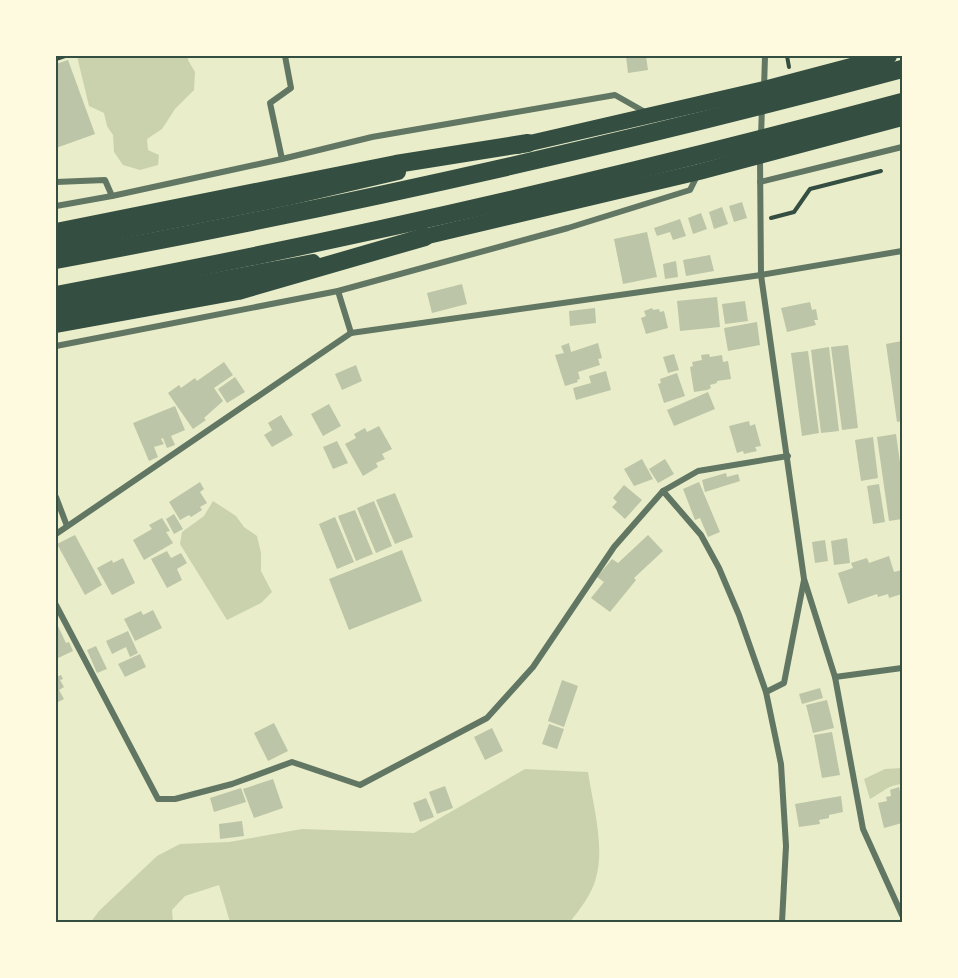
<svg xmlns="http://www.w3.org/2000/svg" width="958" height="978" font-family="'Work Sans',sans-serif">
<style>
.green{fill:#cad2ad}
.building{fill:#bcc5a7}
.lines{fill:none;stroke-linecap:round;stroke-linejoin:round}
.path{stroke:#344e41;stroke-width:4}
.minor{stroke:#617663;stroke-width:6}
.trunk{stroke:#344e41;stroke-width:16}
.motorway{stroke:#344e41;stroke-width:18}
.neatline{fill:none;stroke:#344e41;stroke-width:2}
</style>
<rect width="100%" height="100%" fill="#e9edc9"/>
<!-- green -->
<g class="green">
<polygon points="77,56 188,56 188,60 195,72 194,90 175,109 162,129 147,139 148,150 159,155 158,165 140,170 123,165 114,152 113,135 107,126 104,113 89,106"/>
<polygon points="213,501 236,516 244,527 257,536 261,553 261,571 272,592 261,603 227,620 180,544 182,532 204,516"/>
<path d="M902 768V784C888 785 883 792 870 799L864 779 885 769Z"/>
<path d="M525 769 588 772C593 805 605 846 596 878 592 894 580 909 570 922H230L219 885 185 896 172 910 173 922H91L99 911 157 856 180 844 229 842 302 829 414 833Z"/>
</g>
<!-- building -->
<g class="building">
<polygon points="626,56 646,56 648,70 628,73"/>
<polygon points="68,60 95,134 56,148 56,64"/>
<polygon points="742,202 747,218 734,222 729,206"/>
<polygon points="722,207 728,224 714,229 709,212"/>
<polygon points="701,213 707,229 693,234 688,218"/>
<polygon points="680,219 686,236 673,240 670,232 657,236 654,228"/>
<polygon points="647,232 657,277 623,284 614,239"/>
<polygon points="710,255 714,271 686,276 683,260"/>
<polygon points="676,261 678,277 665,279 663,264"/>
<polygon points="462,284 467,304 432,313 427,293"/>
<polygon points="717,297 720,327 680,331 677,301"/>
<polygon points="745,301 748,321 725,324 722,304"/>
<polygon points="810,302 812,310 816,309 818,320 814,320 816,325 787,332 781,308"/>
<polygon points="595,308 596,323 570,326 569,311"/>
<polygon points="652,308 653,310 659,309 660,312 664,311 668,328 646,334 641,318 646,316 644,311"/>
<polygon points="757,322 760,345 728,351 724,328"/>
<polygon points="902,341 902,421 897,422 886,344"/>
<polygon points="569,343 571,352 598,343 602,358 598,359 600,365 578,372 580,379 577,380 578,382 565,386 555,355 564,353 561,346"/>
<polygon points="848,345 858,428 842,430 831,347"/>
<polygon points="829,347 839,431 821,433 811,350"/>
<polygon points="808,351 819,433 802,436 791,353"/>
<polygon points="674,354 679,370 668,373 663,357"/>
<polygon points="709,354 710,357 722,355 723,362 728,361 731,379 717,381 717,383 710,385 711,388 707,390 694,392 690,367 693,366 692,362 702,360 701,355"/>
<polygon points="224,362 233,375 214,388 223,401 204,418 206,420 193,429 168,393 179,385 181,388 195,378 197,381"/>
<polygon points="356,365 362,381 342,390 335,374"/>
<polygon points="606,371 611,390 576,400 573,388 591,383 589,376"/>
<polygon points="677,373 685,396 664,403 658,384 661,383 660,379"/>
<polygon points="235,377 245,392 227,403 218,389"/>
<polygon points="708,392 715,409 674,426 667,410"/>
<polygon points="329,404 341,426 323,436 311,414"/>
<polygon points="175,406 185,430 171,436 175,445 167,448 163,438 161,439 164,444 154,447 158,457 149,461 133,423"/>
<polygon points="281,415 293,435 272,447 264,435 272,430 268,423"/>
<polygon points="749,421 750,426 755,424 761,446 755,447 757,451 744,454 743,451 737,453 729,426"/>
<polygon points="379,426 392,449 382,454 385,459 376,463 378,467 363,476 345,444 356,438 354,434 365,428 367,432"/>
<polygon points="896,434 902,477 902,519 889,521 877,437"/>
<polygon points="873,437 878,478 861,481 855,440"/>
<polygon points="337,441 348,463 333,469 323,447"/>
<polygon points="642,459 653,479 634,486 624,469"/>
<polygon points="665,459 674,474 658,483 649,469"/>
<polygon points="726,473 727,477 738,474 740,481 705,492 702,480"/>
<polygon points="200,482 204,489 200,492 207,503 200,507 202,510 191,517 189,515 180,520 169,502"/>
<polygon points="699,482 720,532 708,537 700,518 695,520 683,489"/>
<polygon points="879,484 885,522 873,524 867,486"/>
<polygon points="624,485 642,500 625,519 612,507 617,502 613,498"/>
<polygon points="395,493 413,537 395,544 376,500"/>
<polygon points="374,501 392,546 376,553 357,508"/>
<polygon points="355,510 373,554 356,561 338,516"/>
<polygon points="174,514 183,529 174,534 166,519"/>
<polygon points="335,517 354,562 337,569 319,524"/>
<polygon points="162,518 170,531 166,532 173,543 144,560 133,540 152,529 149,525"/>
<polygon points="75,535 102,585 85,595 57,544"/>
<polygon points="648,535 663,551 634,578 636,580 610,612 591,598 604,582 597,577 612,559 618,563"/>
<polygon points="847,538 850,563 834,565 831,541"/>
<polygon points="825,540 828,561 815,563 812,542"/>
<polygon points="402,550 422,601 349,630 329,579"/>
<polygon points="167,551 171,558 181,553 187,563 177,569 182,580 167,588 151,559"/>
<polygon points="889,556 894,572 902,570 902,594 889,598 888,594 878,597 877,594 848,604 838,573 853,568 851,563 867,558 869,563"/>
<polygon points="123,558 135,583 112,595 97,568 112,560 113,563"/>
<polygon points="153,610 162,628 135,641 124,619 141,611 143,615"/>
<polygon points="56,622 66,643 69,642 73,651 56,659"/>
<polygon points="128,631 138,653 130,657 126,647 112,654 106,641"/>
<polygon points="96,646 107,669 97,673 87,650"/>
<polygon points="140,654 146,667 125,677 118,664"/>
<polygon points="61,675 63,679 60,680 64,687 59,690 64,699 56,703 56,677"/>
<polygon points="562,680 578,686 564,727 548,721"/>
<polygon points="820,688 823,698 802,704 799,694"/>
<polygon points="827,700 834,728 813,733 806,705"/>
<polygon points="274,723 288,751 268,761 254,733"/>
<polygon points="549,724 564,729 557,749 542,744"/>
<polygon points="492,728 503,751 485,760 474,737"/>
<polygon points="832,732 840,775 822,778 814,735"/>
<polygon points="273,779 283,808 254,818 243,789"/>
<polygon points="445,786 453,808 437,814 429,792"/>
<polygon points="899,787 902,801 902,823 884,828 878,803 887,801 886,797 891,796 890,790"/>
<polygon points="241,788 246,802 214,812 210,798"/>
<polygon points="841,796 843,812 829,815 829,818 819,820 820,824 799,827 795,804"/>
<polygon points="426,798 434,817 420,822 413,803"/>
<polygon points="242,821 244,836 220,839 219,824"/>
</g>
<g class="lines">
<!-- path -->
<g class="path">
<polyline points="787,56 789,67"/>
<polyline points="56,59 65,56"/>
<polyline points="771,218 794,212 810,189 881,171"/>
</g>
<!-- minor -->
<g class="minor">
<polyline points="764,88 765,56"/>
<polyline points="761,136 762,107"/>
<polyline points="760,158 761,275 804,579 835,677 863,829 902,915"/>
<polyline points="282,159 270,103 291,88 285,56"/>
<polyline points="56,182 105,180 112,196"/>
<polyline points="760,182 902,147"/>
<polyline points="56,206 112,196 282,159 372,137 615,95 645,112"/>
<polyline points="338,291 351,333"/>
<polyline points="56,346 338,291 568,228 690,190 697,176"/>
<polyline points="663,491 701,535 719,568 739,615 766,692 781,764 786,846 782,922"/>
<polyline points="56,497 67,526"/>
<polyline points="56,534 351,333 761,275 902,251"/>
<polyline points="56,605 158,799 175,799 232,784 292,762 360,785 487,718 533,667 614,547 663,491 698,471 788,456"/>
<polyline points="835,677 902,668"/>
<polyline points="766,692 784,683 804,580"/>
</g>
<!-- trunk -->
<g class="trunk">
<polyline points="517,146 764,89 889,56"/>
<polyline points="411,240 699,172 902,118"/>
<polyline points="56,244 290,197 398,172"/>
<polyline points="56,311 313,262"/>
</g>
<!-- motorway -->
<g class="motorway">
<polyline points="56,232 396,164 528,143"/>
<path d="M56 260C340 207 623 144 902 69"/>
<path d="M56 295C340 242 622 177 902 102"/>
<polyline points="56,324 238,291 425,237"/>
</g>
</g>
<!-- border -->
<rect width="958" height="978" fill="none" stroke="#fefae0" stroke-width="114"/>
<rect x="57" y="57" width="844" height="864" class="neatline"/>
</svg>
